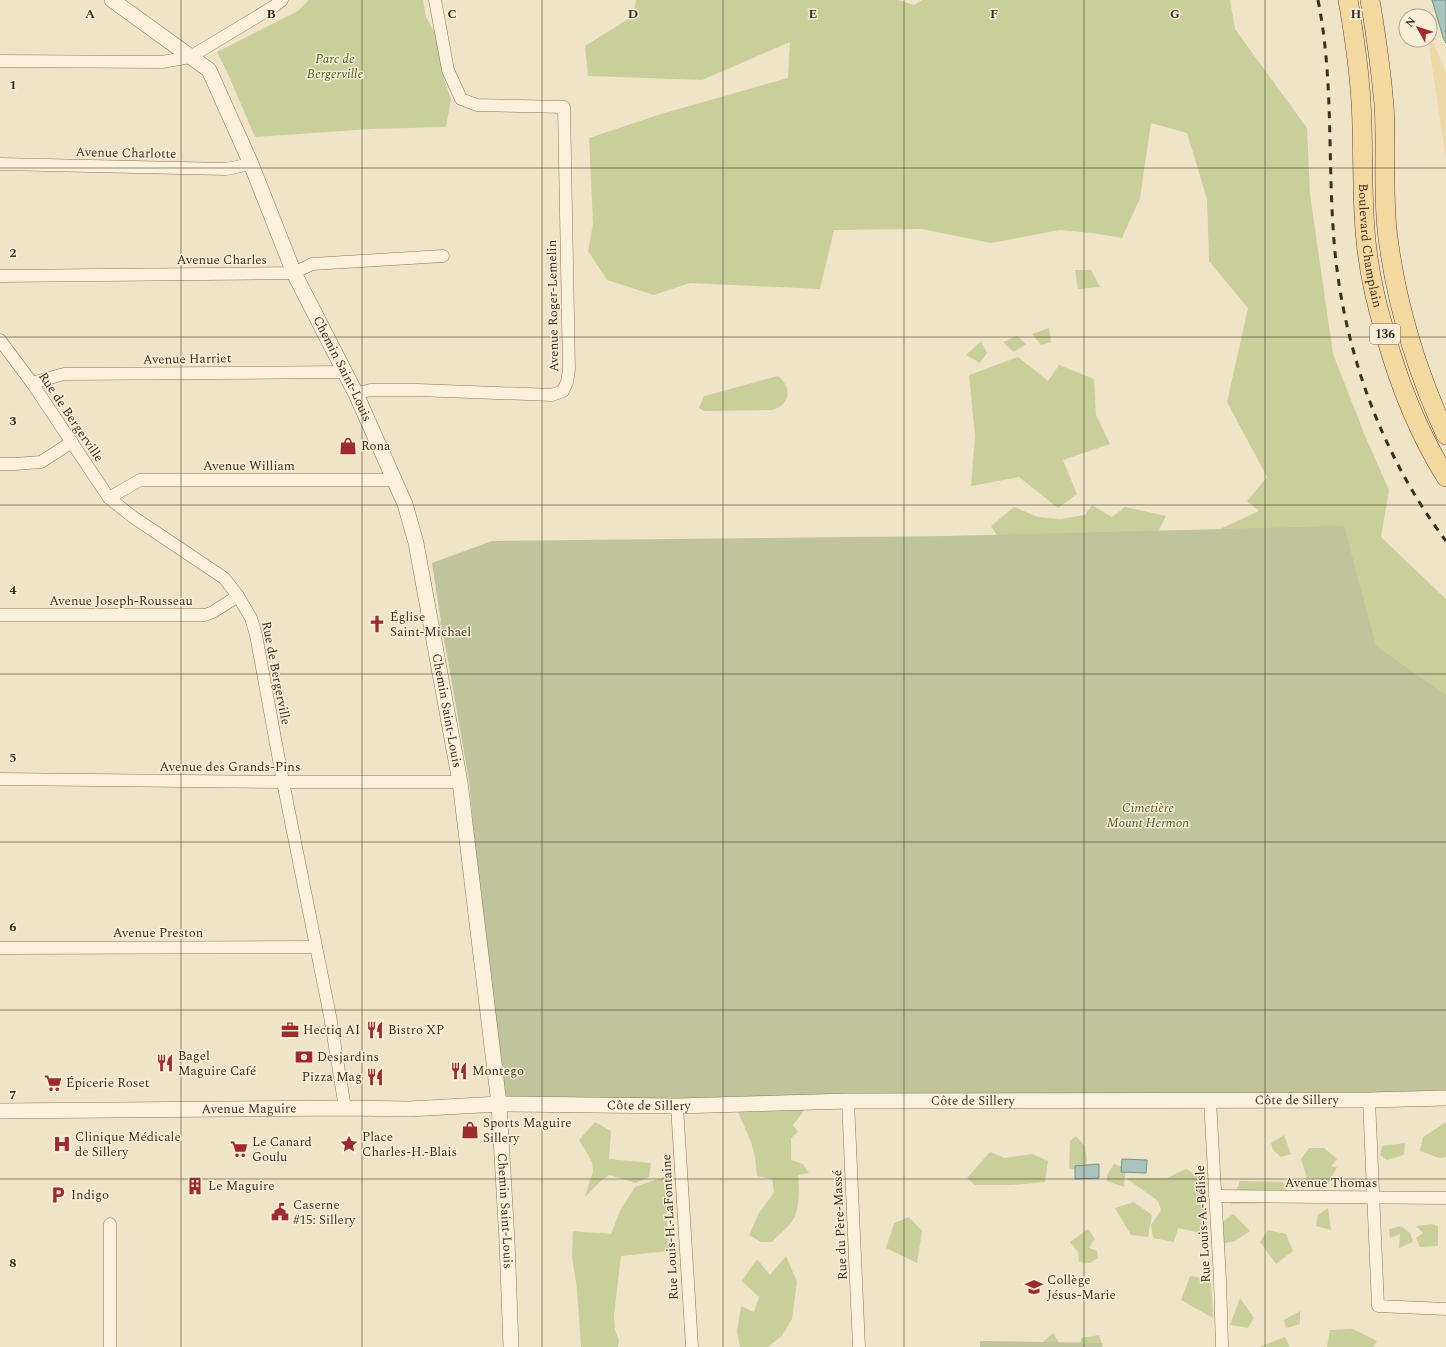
<svg xmlns="http://www.w3.org/2000/svg" width="1446" height="1347" font-family="Spectral,serif">
<style>
.green{fill:#c9cf9b}
.sand{fill:#ecd9a5}
.cemetery{fill:#bfc49a}
.water{fill:#a9c4bc;stroke:#6f938a}
.lines{fill:none;stroke-linecap:round;stroke-linejoin:round}
.minor-casing{stroke:#8d765c;stroke-width:13}
.tertiary-casing{stroke:#8d765c;stroke-width:16}
.primary-casing{stroke:#5b4430;stroke-width:20}
.minor{stroke:#faf1dc;stroke-width:12}
.tertiary{stroke:#faf1dc;stroke-width:15}
.primary{stroke:#f3d9a0;stroke-width:19}
.rail{stroke:#3d2e20;stroke-width:3;stroke-dasharray:7 7;stroke-linecap:butt}
.grid{fill:none;stroke:#3d2e20;stroke-width:1;stroke-opacity:0.55}
.labels{text-anchor:middle;dominant-baseline:central;stroke-width:3;stroke-linejoin:round;paint-order:stroke}
.shield{fill:#f7eed8;stroke:#756857;stroke-width:1}
.shield-label{font-size:12px;font-weight:bold;fill:#3d2e20}
.park-label{font-size:13px;font-style:italic;fill:#4d5a26;stroke:#f7eed8}
.street-label{font-size:13px;fill:#3d2e20;stroke:#f7eed8}
.poi-label{font-size:13px;fill:#3d2e20;stroke:#f7eed8;text-anchor:start}
.grid-label{font-size:13px;text-anchor:middle;font-weight:bold;fill:#3d2e20;stroke:#f7eed8;stroke-width:3;stroke-linejoin:round;paint-order:stroke}
</style>
<rect width="100%" height="100%" fill="#f0e4c8"/>
<!-- green -->
<g class="green">
<polygon points="309,0 423,0 426,17 438,38 445,82 451,99 446,127 371,129 255,137 228,74 217,52 298,11"/>
<polygon points="636,0 898,0 914,5 922,0 1230,0 1235,29 1307,128 1310,194 1333,354 1366,438 1389,490 1381,537 1446,599 1446,1060 476,788 440,622 460,572 1185,545 1259,511 1247,501 1267,477 1227,402 1248,308 1209,261 1207,199 1187,133 1151,123 1140,198 1122,238 1092,233 1060,230 991,243 922,229 834,230 820,289 690,283 654,295 607,280 588,251 593,224 589,138 661,114 788,78 790,42 702,80 588,76 585,46 633,16"/>
<polygon points="1075,270 1091,270 1100,287 1078,289"/>
<polygon points="1049,328 1051,342 1041,345 1032,334"/>
<polygon points="1017,336 1026,344 1014,352 1003,342"/>
<polygon points="981,341 987,353 980,363 966,355"/>
<polygon points="1018,357 1048,381 1059,365 1094,379 1096,415 1110,444 1063,460 1077,494 1058,508 1019,477 971,486 975,436 969,375"/>
<path d="M778 376C792 387 791 404 773 410L704 411 699 408 704 396Z"/>
<polygon points="1092,505 1112,517 1125,507 1166,516 1148,553 1005,548 991,526 1014,507 1038,517 1060,519 1085,515"/>
<path d="M819 1091 793 1125 798 1132 791 1138V1160L803 1164 809 1173 798 1175C799 1187 800 1204 795 1216 791 1226 779 1234 772 1242H761L749 1235 760 1211 774 1193 772 1179 757 1176 755 1157 751 1142 738 1112Z"/>
<polygon points="595,1122 611,1131 609,1159 651,1163 649,1177 636,1183 609,1175 601,1181 585,1197 593,1171 592,1162 579,1140"/>
<polygon points="1446,1122 1446,1157 1439,1158 1420,1151 1423,1137"/>
<polygon points="1284,1135 1291,1154 1281,1157 1273,1150 1271,1143"/>
<polygon points="1076,1136 1085,1146 1087,1161 1083,1172 1069,1168 1070,1141"/>
<polygon points="1405,1143 1404,1155 1387,1160 1380,1155 1382,1146"/>
<polygon points="1309,1148 1324,1148 1337,1159 1331,1166 1337,1167 1328,1185 1309,1184 1301,1159"/>
<polygon points="990,1152 1005,1158 1032,1154 1048,1161 1045,1182 1012,1185 975,1185 967,1178"/>
<polygon points="1114,1164 1126,1168 1124,1187 1107,1181 1107,1175"/>
<polygon points="1186,1169 1209,1183 1200,1197 1206,1213 1206,1234 1178,1228 1174,1242 1153,1238 1151,1225 1161,1210 1158,1201 1126,1178 1167,1178"/>
<path d="M664 1177 669 1251 621 1256 614 1315 615 1330 619 1340 618 1347H581L577 1289 572 1257 573 1231C586 1233 598 1232 611 1234L620 1211 635 1187Z"/>
<polygon points="1240,1181 1283,1182 1292,1202 1231,1204"/>
<polygon points="1134,1202 1152,1215 1148,1237 1131,1235 1115,1208"/>
<polygon points="1328,1208 1331,1230 1316,1226 1318,1215"/>
<polygon points="1233,1214 1250,1231 1235,1241 1222,1244 1220,1224"/>
<polygon points="909,1217 922,1231 917,1263 886,1248 894,1223"/>
<polygon points="1432,1224 1438,1226 1438,1246 1420,1247 1416,1238 1423,1233 1416,1226"/>
<polygon points="1401,1226 1410,1233 1413,1242 1399,1248 1400,1234 1390,1238 1389,1229"/>
<polygon points="1088,1229 1095,1239 1089,1248 1097,1251 1098,1258 1090,1263 1079,1262 1078,1252 1070,1242"/>
<polygon points="1268,1230 1286,1234 1293,1251 1276,1264 1260,1242"/>
<polygon points="786,1256 797,1282 792,1319 782,1336 768,1347 740,1347 737,1331 741,1306 754,1312 759,1297 742,1281 757,1259 770,1275"/>
<polygon points="1190,1276 1211,1279 1213,1318 1181,1300"/>
<polygon points="1240,1298 1254,1318 1248,1328 1230,1325"/>
<polygon points="1300,1311 1300,1324 1286,1328 1284,1320"/>
<polygon points="1353,1329 1377,1341 1373,1347 1327,1347 1330,1330"/>
<polygon points="1053,1333 1062,1347 1022,1347 1037,1347"/>
<polygon points="1099,1335 1103,1347 1080,1347 1081,1338"/>
<polygon points="1285,1337 1290,1347 1261,1347 1261,1346"/>
</g>
<!-- sand -->
<polygon class="sand" points="1430,39 1432,39 1446,72 1446,159 1428,40"/>
<!-- cemetery -->
<g class="cemetery">
<polygon points="1344,526 1376,646 1446,695 1446,1098 499,1104 469,781 439,609 432,563 492,541 947,536"/>
<polygon points="980,1341 1102,1343 1102,1347 980,1347"/>
</g>
<!-- water -->
<g class="water">
<polygon points="1432,0 1446,0 1446,43 1443,37"/>
<polygon points="1122,1159 1147,1160 1146,1173 1121,1172"/>
<polygon points="1099,1164 1099,1178 1075,1179 1075,1166"/>
</g>
<g class="lines">
<!-- minor casing -->
<g class="minor-casing">
<g id="minor">
<polyline points="0,61 162,62 190,57 273,7 282,0"/>
<polyline points="0,164 226,169 251,164"/>
<polyline points="0,276 294,273 312,264 443,256"/>
<polyline points="0,340 32,383 109,498 133,517 224,578 238,596 251,618 256,635 283,782 330,1016 345,1108"/>
<polyline points="32,383 64,374 344,372"/>
<polyline points="356,394 370,390 418,390 552,395 563,391 567,382 569,370 564,107 477,105 461,99 448,70 435,0"/>
<polyline points="0,464 15,464 41,462 72,442"/>
<polyline points="109,498 140,480 394,480"/>
<polyline points="0,615 205,615 213,612 238,596"/>
<polyline points="0,779 283,782 460,782"/>
<polyline points="0,948 316,947"/>
<polyline points="1210,1100 1220,1280 1222,1347"/>
<polyline points="1369,1100 1378,1306 1446,1309"/>
<polyline points="848,1101 859,1347"/>
<polyline points="677,1106 692,1347"/>
<polyline points="1215,1196 1446,1198"/>
<polyline points="110,1224 110,1347"/>
</g>
</g>
<!-- tertiary casing -->
<g class="tertiary-casing">
<g id="tertiary">
<path id="s1" d="M112 0 209 70 251 164 294 273 356 394 405 504 416 543 460 782 499 1104 507 1241 511 1347"/>
<path id="s2" d="M0 1111 345 1108 409 1109 499 1104 677 1106 848 1101 1369 1100 1446 1098"/>
</g>
</g>
<!-- primary casing -->
<g class="primary-casing">
<g id="primary">
<path id="s3" d="M1348 0C1354 34 1359 68 1361 102 1364 148 1361 195 1366 241 1369 272 1376 303 1385 333 1399 384 1418 432 1446 477"/>
<path d="M1370 0C1376 35 1381 70 1384 105 1387 150 1382 194 1388 238 1397 307 1417 372 1446 435"/>
</g>
</g>
<!-- minor -->
<use href="#minor" class="minor"/>
<!-- tertiary -->
<use href="#tertiary" class="tertiary"/>
<!-- primary -->
<use href="#primary" class="primary"/>
<!-- rail -->
<path class="rail" d="M1318 0C1333 75 1328 151 1333 226 1339 338 1378 451 1446 541"/>
</g>
<!-- grid -->
<path class="grid" d="M181 0V1347M362 0V1347M542 0V1347M723 0V1347M904 0V1347M1084 0V1347M1265 0V1347M0 168H1446M0 337H1446M0 505H1446M0 674H1446M0 842H1446M0 1010H1446M0 1179H1446"/>
<!-- icons -->
<defs>
<g id="shop-bare" transform="scale(1.38)"><path d="M-5-2.5h2.3a2.7 3.5 0 0 1 5.4 0H5L5.5 6h-11ZM-1.5-2.5h3a1.5 2.3 0 0 0-3 0Z" fill="#9e2a2b" stroke="#f7eed8" stroke-width="2.5" paint-order="stroke"/></g>
<g id="church-bare" transform="scale(1.38)"><path d="M-1.2-6h2.4v3.5h3.3v2.4h-3.3V6h-2.4V-.1h-3.3v-2.4h3.3Z" fill="#9e2a2b" stroke="#f7eed8" stroke-width="2.5" paint-order="stroke"/></g>
<g id="office-bare" transform="scale(1.38)"><path d="M-6-3h4V-5.5h4V-3h4V5H-6ZM-1-4.5V-3h2v-1.5ZM-6 0V1H6V0Z" fill="#9e2a2b" stroke="#f7eed8" stroke-width="2.5" paint-order="stroke"/></g>
<g id="restaurant-bare" transform="scale(1.38)"><path d="M-5-6h1v4h1v-4h1v4h1v-4h1v5L-1.5 .5V6h-2V.5L-5-1ZM5-6V6H3V1.5H1.5Q1.5-4 5-6Z" fill="#9e2a2b" stroke="#f7eed8" stroke-width="2.5" paint-order="stroke"/></g>
<g id="bank-bare" transform="scale(1.38)"><path d="M-6-4H6V4H-6ZM0-2.3a2.3 2.3 0 1 0 0 4.6a2.3 2.3 0 1 0 0-4.6Z" fill="#9e2a2b" stroke="#f7eed8" stroke-width="2.5" paint-order="stroke"/></g>
<g id="supermarket-bare" transform="scale(1.38)"><path d="M-6-5.5h2.5l.6 2H6L4.5 2H-2.5L-4.4-4H-6ZM-1.5 3.2a1.3 1.3 0 1 0 .1 0ZM3 3.2a1.3 1.3 0 1 0 .1 0Z" fill="#9e2a2b" stroke="#f7eed8" stroke-width="2.5" paint-order="stroke"/></g>
<g id="hospital-bare" transform="scale(1.38)"><path d="M-5-5h3v3.5h4V-5h3V5h-3V1.5h-4V5h-3Z" fill="#9e2a2b" stroke="#f7eed8" stroke-width="2.5" paint-order="stroke"/></g>
<g id="sight-bare" transform="scale(1.38)"><path d="M0-6L1.8-2.2L6-1.7L2.9 1.2L3.7 5.4L0 3.3L-3.7 5.4L-2.9 1.2L-6-1.7L-1.8-2.2Z" fill="#9e2a2b" stroke="#f7eed8" stroke-width="2.5" paint-order="stroke"/></g>
<g id="building-bare" transform="scale(1.38)"><path d="M-4-6H4V6H1V3H-1V6H-4ZM-2.5-4.3h1.7v1.8h-1.7ZM.8-4.3h1.7v1.8H.8ZM-2.5-1h1.7V.8h-1.7ZM.8-1h1.7V.8H.8Z" fill="#9e2a2b" stroke="#f7eed8" stroke-width="2.5" paint-order="stroke"/></g>
<g id="parking-bare" transform="scale(1.38)"><path d="M-3.5-5.5H1a3.5 3.5 0 0 1 0 7H-1V5.5H-3.5ZM-1-3.4V-.6H.8a1.4 1.4 0 0 0 0-2.8Z" fill="#9e2a2b" stroke="#f7eed8" stroke-width="2.5" paint-order="stroke"/></g>
<g id="civic-bare" transform="scale(1.38)"><path d="M-.6-6.5H3V-4.5H.6V-3L4-1V1h2V6H-6V1h2V-1L-.6-3ZM-1.2 2.5V6h2.4V2.5Z" fill="#9e2a2b" stroke="#f7eed8" stroke-width="2.5" paint-order="stroke"/></g>
<g id="school-bare" transform="scale(1.38)"><path d="M0-5L7-2L0 1L-7-2ZM-4 1L0 2.5L4 1V4Q0 6-4 4Z" fill="#9e2a2b" stroke="#f7eed8" stroke-width="2.5" paint-order="stroke"/></g>
</defs>
<g fill-rule="evenodd">
<use href="#shop-bare" x="348" y="446"/>
<use href="#church-bare" x="377" y="624"/>
<use href="#office-bare" x="290" y="1030"/>
<use href="#restaurant-bare" x="375" y="1030"/>
<use href="#bank-bare" x="304" y="1057"/>
<use href="#restaurant-bare" x="165" y="1063"/>
<use href="#restaurant-bare" x="459" y="1071"/>
<use href="#restaurant-bare" x="375" y="1077"/>
<use href="#supermarket-bare" x="53" y="1083"/>
<use href="#shop-bare" x="470" y="1130"/>
<use href="#hospital-bare" x="62" y="1144"/>
<use href="#sight-bare" x="349" y="1144"/>
<use href="#supermarket-bare" x="239" y="1149"/>
<use href="#building-bare" x="195" y="1186"/>
<use href="#parking-bare" x="58" y="1195"/>
<use href="#civic-bare" x="280" y="1212"/>
<use href="#school-bare" x="1034" y="1287"/>
</g>
<g class="labels">
<!-- shield labels -->
<rect class="shield" x="1370" y="324" width="30" height="20" rx="3"/>
<g class="shield-label">
<text x="1385" y="334">136</text>
</g>
<!-- park labels -->
<g class="park-label">
<text x="335" y="59">Parc de<tspan x="335" dy="15">Bergerville</tspan></text>
<text x="1148" y="808">Cimetière<tspan x="1148" dy="15">Mount Hermon</tspan></text>
</g>
<!-- street labels -->
<g class="street-label">
<text transform="translate(126 153) rotate(1)">Avenue Charlotte</text>
<text stroke="none"><textPath href="#s3" startOffset="247">Boulevard Champlain</textPath></text>
<text x="222" y="260">Avenue Charles</text>
<text transform="translate(553 306) rotate(-91)">Avenue Roger-Lemelin</text>
<text transform="translate(187 359) rotate(-1)">Avenue Harriet</text>
<text stroke="none"><textPath href="#s1" startOffset="447">Chemin Saint-Louis</textPath></text>
<text transform="translate(71 417) rotate(56)">Rue de Bergerville</text>
<text x="249" y="466">Avenue William</text>
<text x="121" y="601">Avenue Joseph-Rousseau</text>
<text transform="translate(276 673) rotate(79)">Rue de Bergerville</text>
<text stroke="none"><textPath href="#s1" startOffset="807">Chemin Saint-Louis</textPath></text>
<text x="230" y="767">Avenue des Grands-Pins</text>
<text x="158" y="933">Avenue Preston</text>
<text stroke="none"><textPath href="#s2" startOffset="1297">Côte de Sillery</textPath></text>
<text stroke="none"><textPath href="#s2" startOffset="973">Côte de Sillery</textPath></text>
<text stroke="none"><textPath href="#s2" startOffset="649">Côte de Sillery</textPath></text>
<text stroke="none"><textPath href="#s2" startOffset="249">Avenue Maguire</textPath></text>
<text x="1331" y="1183">Avenue Thomas</text>
<text stroke="none"><textPath href="#s1" startOffset="1311">Chemin Saint-Louis</textPath></text>
<text transform="translate(1203 1224) rotate(-93)">Rue Louis-A.-Bélisle</text>
<text transform="translate(840 1225) rotate(-93)">Rue du Père-Massé</text>
<text transform="translate(670 1227) rotate(-93)">Rue Louis-H.-LaFontaine</text>
</g>
<!-- poi labels -->
<g class="poi-label">
<text x="361" y="446">Rona</text>
<text x="390" y="617">Église<tspan x="390" dy="15">Saint-Michael</tspan></text>
<text x="303" y="1030">Hectiq AI</text>
<text x="388" y="1030">Bistro XP</text>
<text x="178" y="1056">Bagel<tspan x="178" dy="15">Maguire Café</tspan></text>
<text x="317" y="1057">Desjardins</text>
<text x="472" y="1071">Montego</text>
<text x="362" y="1077" text-anchor="end">Pizza Mag</text>
<text x="66" y="1083">Épicerie Roset</text>
<text x="483" y="1123">Sports Maguire<tspan x="483" dy="15">Sillery</tspan></text>
<text x="75" y="1137">Clinique Médicale<tspan x="75" dy="15">de Sillery</tspan></text>
<text x="362" y="1137">Place<tspan x="362" dy="15">Charles-H.-Blais</tspan></text>
<text x="252" y="1142">Le Canard<tspan x="252" dy="15">Goulu</tspan></text>
<text x="208" y="1186">Le Maguire</text>
<text x="71" y="1195">Indigo</text>
<text x="293" y="1205">Caserne<tspan x="293" dy="15">#15: Sillery</tspan></text>
<text x="1047" y="1280">Collège<tspan x="1047" dy="15">Jésus-Marie</tspan></text>
</g>
</g>
<g class="grid-label">
<text x="90" y="18">A</text>
<text x="271" y="18">B</text>
<text x="452" y="18">C</text>
<text x="633" y="18">D</text>
<text x="813" y="18">E</text>
<text x="994" y="18">F</text>
<text x="1175" y="18">G</text>
<text x="1356" y="18">H</text>
<text x="13" y="89">1</text>
<text x="13" y="257">2</text>
<text x="13" y="425">3</text>
<text x="13" y="594">4</text>
<text x="13" y="762">5</text>
<text x="13" y="931">6</text>
<text x="13" y="1099">7</text>
<text x="13" y="1267">8</text>
</g>
<!-- north arrow -->
<g transform="translate(1418 28) rotate(309)"><circle r="19" fill="#f7eed8" stroke="#ada18e"/>
<path d="M0-3L7 15L0 10L-7 15Z" fill="#9e2a2b"/>
<text y="-6" font-size="11" font-weight="bold" text-anchor="middle" fill="#3d2e20">N</text>
</g>
</svg>
